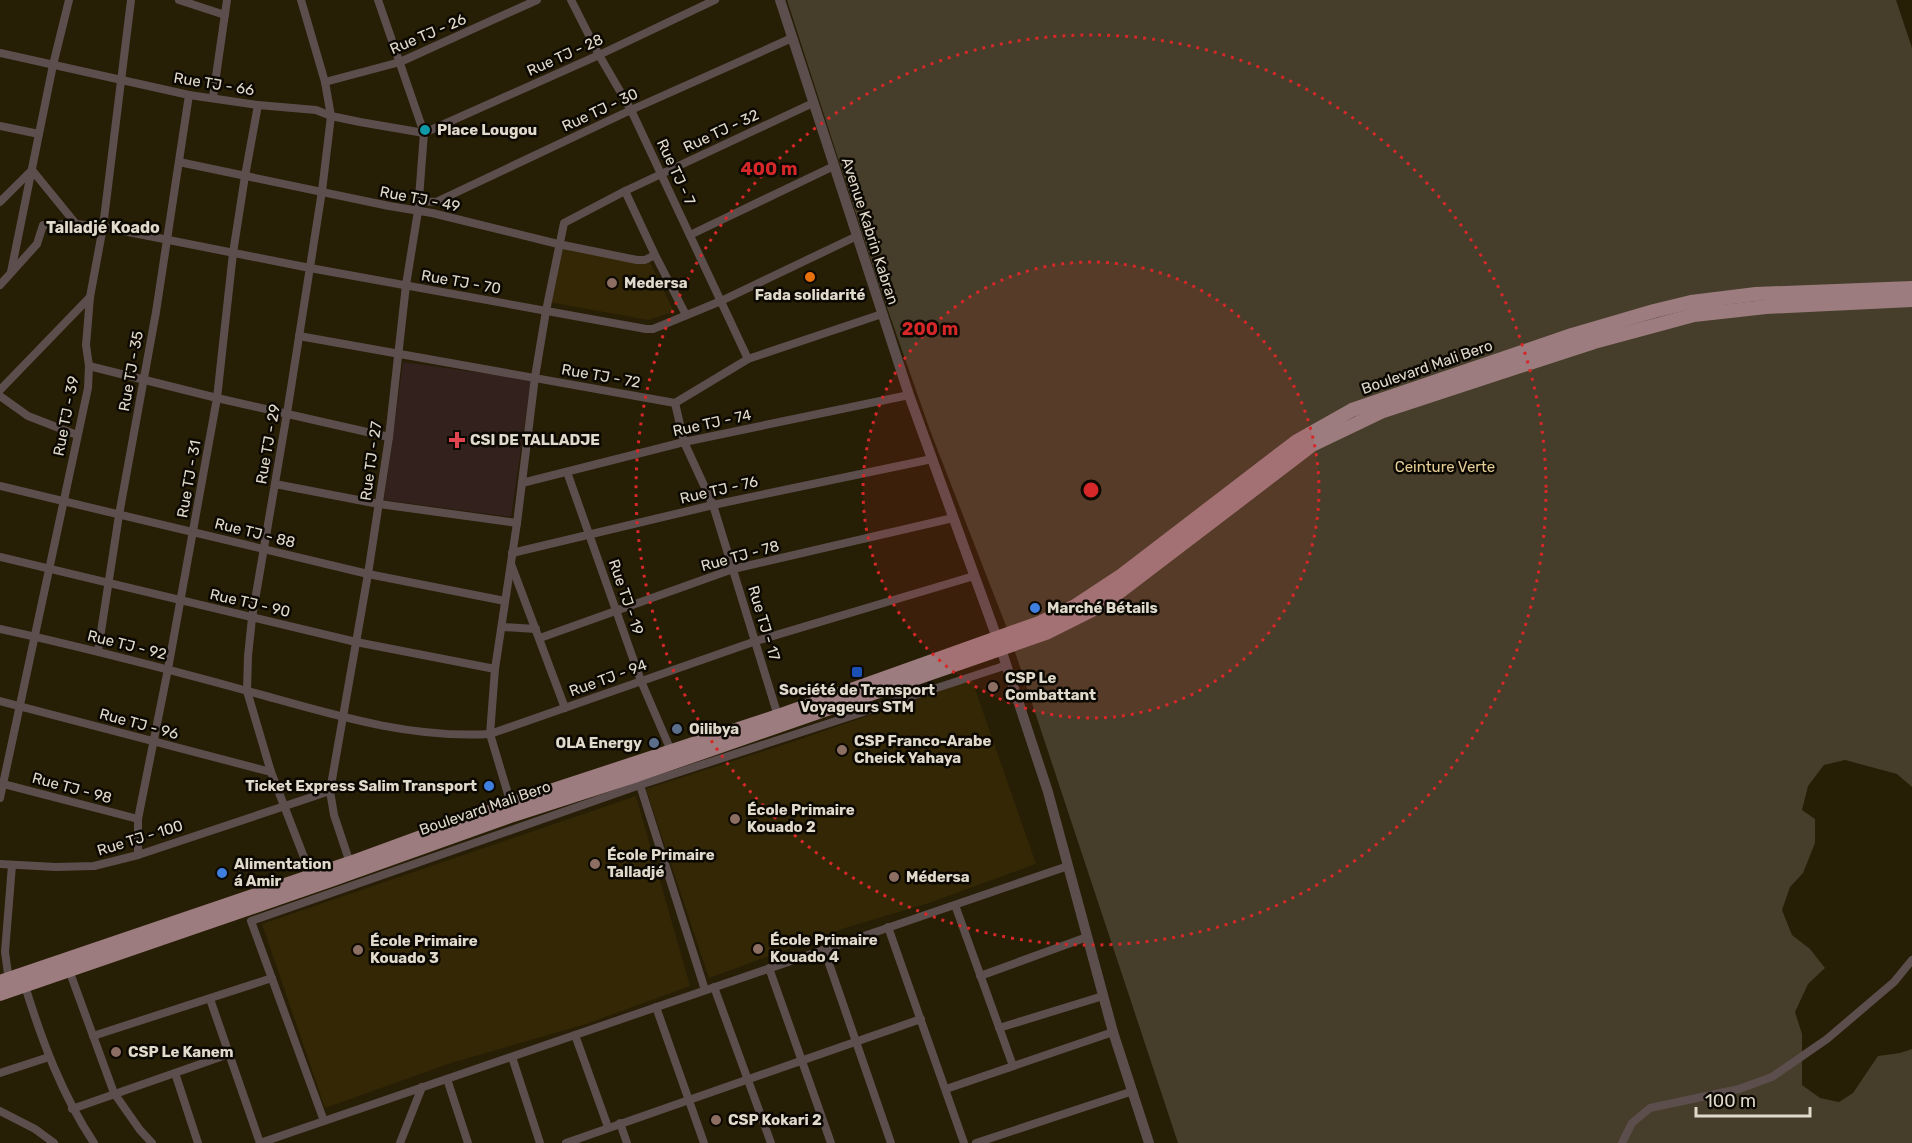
<svg xmlns="http://www.w3.org/2000/svg" width="1912" height="1143" font-family="Rubik,sans-serif">
<style>
.built{fill:#332706}
.medical{fill:#33211d}
.green{fill:#463e2a}
.lines{fill:none;stroke-linecap:round;stroke-linejoin:round}
.minor{stroke:#5d4e4e;stroke-width:8}
.tertiary{stroke:#5d4e4e;stroke-width:10}
.primary{stroke:#9c7c7e;stroke-width:14}
.ring{fill:none;stroke:#d62828;stroke-width:3;stroke-dasharray:3 6}
.culture-dot{fill:#0f9aa8;stroke:#0c0802;stroke-width:2}
.food-dot{fill:#e8710a;stroke:#0c0802;stroke-width:2}
.education-dot{fill:#8d6e63;stroke:#0c0802;stroke-width:2}
.health-dot{fill:#e0444e;stroke:#0c0802;stroke-width:2}
.shop-dot{fill:#3f7fe0;stroke:#0c0802;stroke-width:2}
.transit-dot{fill:#1a4fb4;stroke:#0c0802;stroke-width:2}
.service-dot{fill:#5c6f8a;stroke:#0c0802;stroke-width:2}
.labels{text-anchor:middle;dominant-baseline:central;stroke-width:5;stroke-linejoin:round;paint-order:stroke}
.street-label{font-size:15px;fill:#e0dacc;stroke:#0c0802}
.poi-label{font-size:15px;font-weight:bold;fill:#e0dacc;stroke:#0c0802;text-anchor:start}
.park-label{font-size:15px;fill:#e5cd96;stroke:#0c0802}
.neighbourhood-label{font-size:16px;font-weight:bold;fill:#e0dacc;stroke:#0c0802}
.centre{fill:#d62828;stroke:#0c0802;stroke-width:3}
.ring-label{font-size:18px;text-anchor:middle;font-weight:bold;fill:#d62828;stroke:#0c0802;stroke-width:5;stroke-linejoin:round;paint-order:stroke}
</style>
<rect width="100%" height="100%" fill="#271e06"/>
<!-- built -->
<g class="built">
<polygon points="559,242 648,258 674,312 648,320 549,302"/>
<polygon points="972,680 1036,864 929,903 845,928 709,978 646,789 795,741"/>
<polygon points="636,796 690,986 586,1024 451,1063 325,1108 262,924"/>
</g>
<!-- medical -->
<polygon class="medical" points="403,362 531,380 511,517 384,500"/>
<!-- green -->
<polygon class="green" points="787,0 1896,0 1912,48 1912,787 1897,774 1845,760 1824,765 1808,786 1802,810 1815,819 1815,843 1803,873 1790,887 1782,910 1792,935 1810,949 1825,968 1808,984 1795,1012 1802,1034 1802,1085 1820,1098 1839,1102 1853,1093 1878,1056 1900,1053 1912,1049 1912,1143 1178,1143 1008,631 931,433 877,279"/>
<g class="lines">
<!-- minor -->
<g class="minor">
<polyline points="179,0 225,15"/>
<polyline points="301,0 325,82 331,116 322,191 287,413 252,618 248,656 247,691 271,772 312,878"/>
<polyline points="571,0 599,55 631,110 748,359"/>
<polyline points="0,53 189,95 258,105 316,110 331,116 360,122 424,133"/>
<polyline points="325,82 400,62 537,0"/>
<polyline points="213,97 227,0"/>
<polyline points="0,126 39,134"/>
<polyline points="424,133 599,55 715,0"/>
<polyline points="179,162 389,206 432,213 558,244 637,260 645,260 655,255"/>
<polyline points="625,191 655,255 686,315"/>
<polyline points="419,201 436,202 631,110 792,38"/>
<polyline points="0,202 32,170 76,224"/>
<polyline points="690,235 834,166"/>
<polyline points="11,272 53,65 69,0"/>
<polyline points="0,285 37,244 43,225 76,224 103,227 310,268 646,329 653,329 721,301 857,236"/>
<polyline points="299,336 675,403 748,359 882,314"/>
<polyline points="89,366 217,398 389,437"/>
<polyline points="0,390 90,297"/>
<polyline points="0,396 28,416 77,435"/>
<polyline points="675,403 684,442 713,505 778,716"/>
<polyline points="567,472 641,681 672,753"/>
<polyline points="522,483 684,442 909,395"/>
<polyline points="275,484 379,504 517,523"/>
<polyline points="0,486 368,574 505,601"/>
<polyline points="512,553 713,505 932,459"/>
<polyline points="0,557 356,642 495,669"/>
<polyline points="511,564 565,708"/>
<polyline points="502,627 536,629"/>
<path d="M0 629C82 647 163 668 244 690 325 712 405 739 490 734L756 641 974 576"/>
<polyline points="540,638 733,569 953,518"/>
<polyline points="98,651 119,515 156,312 189,95"/>
<polyline points="0,701 271,772"/>
<polyline points="639,782 705,990"/>
<polyline points="0,783 138,819"/>
<polyline points="0,798 88,388 89,366 86,345 90,297 103,227 131,0"/>
<polyline points="511,804 490,734 495,669 517,523 535,377 546,311 564,223 625,191 813,103"/>
<polyline points="138,855 138,819 168,669 217,398 233,253 245,176 258,105"/>
<polyline points="350,863 334,815 330,791 368,574 389,437 406,285 418,211 424,133 378,0"/>
<polyline points="0,864 56,867 94,866 138,855 330,791"/>
<polyline points="955,905 1013,1066"/>
<polyline points="888,927 964,1143"/>
<polyline points="824,949 891,1143"/>
<polyline points="769,968 831,1143"/>
<polyline points="69,970 114,1093 140,1130 152,1143"/>
<polyline points="980,976 1087,937"/>
<polyline points="9,981 5,952 12,865"/>
<path d="M25 986C42 1041 62 1095 94 1143"/>
<polyline points="714,987 771,1143"/>
<polyline points="210,999 260,1143"/>
<polyline points="656,1007 704,1143"/>
<polyline points="999,1028 1103,996"/>
<polyline points="575,1035 608,1127"/>
<polyline points="93,1036 272,978"/>
<polyline points="512,1057 540,1143"/>
<polyline points="0,1073 49,1057"/>
<polyline points="175,1073 198,1143"/>
<polyline points="447,1079 468,1143"/>
<polyline points="946,1089 1113,1032"/>
<polyline points="72,1109 229,1054"/>
<polyline points="0,1111 35,1129 54,1143"/>
<polyline points="324,1121 251,921 640,785 1007,665"/>
<polyline points="620,1123 627,1143"/>
<polyline points="260,1143 1068,866"/>
<polyline points="400,1143 422,1087"/>
<polyline points="566,1143 921,1019"/>
<polyline points="976,1143 1133,1091"/>
<polyline points="1622,1143 1632,1123 1650,1108 1739,1089 1772,1077 1827,1039 1894,982 1912,960"/>
</g>
<!-- tertiary -->
<polyline class="tertiary" points="780,0 909,395 1001,649 1048,792 1113,1032 1149,1143"/>
<!-- primary -->
<g class="primary">
<polyline points="0,982 350,863 511,804 778,716 1039,623 1075,606 1122,575 1297,441 1352,410 1572,335 1654,311 1691,302 1756,294 1912,288"/>
<polyline points="0,994 331,880 513,815 637,775 1046,633 1098,607 1122,590 1312,445 1383,411 1594,342 1694,315 1766,307 1912,300"/>
</g>
</g>
<!-- distance rings -->
<circle cx="1091" cy="490" r="228" fill="#d62828" fill-opacity=".12"/>
<g class="ring">
<circle cx="1091" cy="490" r="228"/>
<circle cx="1091" cy="490" r="455"/>
</g>
<!-- markers -->
<circle class="culture-dot" cx="425" cy="130" r="6"/>
<circle class="food-dot" cx="810" cy="277" r="6"/>
<g class="education-dot">
<circle cx="612" cy="283" r="6"/>
<circle cx="993" cy="687" r="6"/>
<circle cx="842" cy="750" r="6"/>
<circle cx="735" cy="819" r="6"/>
<circle cx="595" cy="864" r="6"/>
<circle cx="894" cy="877" r="6"/>
<circle cx="758" cy="949" r="6"/>
<circle cx="358" cy="950" r="6"/>
<circle cx="116" cy="1052" r="6"/>
<circle cx="716" cy="1120" r="6"/>
</g>
<path class="health-dot" d="M454 431h6v6h6v6h-6v6h-6v-6h-6v-6h6z"/>
<g class="shop-dot">
<circle cx="1035" cy="608" r="6"/>
<circle cx="489" cy="786" r="6"/>
<circle cx="222" cy="873" r="6"/>
</g>
<rect class="transit-dot" x="851" y="666" width="12" height="12" rx="3"/>
<g class="service-dot">
<circle cx="677" cy="729" r="6"/>
<circle cx="654" cy="743" r="6"/>
</g>
<g class="labels">
<!-- street labels -->
<g class="street-label">
<text transform="translate(428 34) rotate(-23)">Rue TJ - 26</text>
<text transform="translate(565 55) rotate(-24)">Rue TJ - 28</text>
<text transform="translate(214 84) rotate(9)">Rue TJ - 66</text>
<text transform="translate(600 110) rotate(-25)">Rue TJ - 30</text>
<text transform="translate(721 131) rotate(-25)">Rue TJ - 32</text>
<text transform="translate(676 172) rotate(65)">Rue TJ - 7</text>
<text transform="translate(420 199) rotate(11)">Rue TJ - 49</text>
<text transform="translate(870 231) rotate(72)">Avenue Kabrin Kabran</text>
<text transform="translate(461 282) rotate(10)">Rue TJ - 70</text>
<text transform="translate(1427 367) rotate(-19)">Boulevard Mali Bero</text>
<text transform="translate(131 371) rotate(-80)">Rue TJ - 35</text>
<text transform="translate(601 376) rotate(10)">Rue TJ - 72</text>
<text transform="translate(66 416) rotate(-79)">Rue TJ - 39</text>
<text transform="translate(712 423) rotate(-12)">Rue TJ - 74</text>
<text transform="translate(268 444) rotate(-80)">Rue TJ - 29</text>
<text transform="translate(371 461) rotate(-82)">Rue TJ - 27</text>
<text transform="translate(189 479) rotate(-80)">Rue TJ - 31</text>
<text transform="translate(719 490) rotate(-13)">Rue TJ - 76</text>
<text transform="translate(255 533) rotate(14)">Rue TJ - 88</text>
<text transform="translate(740 556) rotate(-15)">Rue TJ - 78</text>
<text transform="translate(626 597) rotate(71)">Rue TJ - 19</text>
<text transform="translate(250 603) rotate(13)">Rue TJ - 90</text>
<text transform="translate(764 623) rotate(73)">Rue TJ - 17</text>
<text transform="translate(127 645) rotate(14)">Rue TJ - 92</text>
<text transform="translate(608 678) rotate(-20)">Rue TJ - 94</text>
<text transform="translate(139 724) rotate(15)">Rue TJ - 96</text>
<text transform="translate(72 788) rotate(15)">Rue TJ - 98</text>
<text transform="translate(485 808) rotate(-19)">Boulevard Mali Bero</text>
<text transform="translate(140 838) rotate(-17)">Rue TJ - 100</text>
</g>
<!-- poi labels -->
<g class="poi-label">
<text x="437" y="130">Place Lougou</text>
<text x="624" y="283">Medersa</text>
<text x="810" y="295" text-anchor="middle">Fada solidarité</text>
<text x="470" y="440">CSI DE TALLADJE</text>
<text x="1047" y="608">Marché Bétails</text>
<text x="1005" y="678">CSP Le<tspan x="1005" dy="17">Combattant</tspan></text>
<text x="857" y="690" text-anchor="middle">Société de Transport<tspan x="857" dy="17">Voyageurs STM</tspan></text>
<text x="689" y="729">Oilibya</text>
<text x="854" y="741">CSP Franco-Arabe<tspan x="854" dy="17">Cheick Yahaya</tspan></text>
<text x="642" y="743" text-anchor="end">OLA Energy</text>
<text x="477" y="786" text-anchor="end">Ticket Express Salim Transport</text>
<text x="747" y="810">École Primaire<tspan x="747" dy="17">Kouado 2</tspan></text>
<text x="607" y="855">École Primaire<tspan x="607" dy="17">Talladjé</tspan></text>
<text x="234" y="864">Alimentation<tspan x="234" dy="17">á Amir</tspan></text>
<text x="906" y="877">Médersa</text>
<text x="770" y="940">École Primaire<tspan x="770" dy="17">Kouado 4</tspan></text>
<text x="370" y="941">École Primaire<tspan x="370" dy="17">Kouado 3</tspan></text>
<text x="128" y="1052">CSP Le Kanem</text>
<text x="728" y="1120">CSP Kokari 2</text>
</g>
<!-- park labels -->
<g class="park-label">
<text x="1445" y="467">Ceinture Verte</text>
</g>
<!-- neighbourhood labels -->
<g class="neighbourhood-label">
<text x="103" y="227">Talladjé Koado</text>
</g>
</g>
<circle cx="1091" cy="490" r="9" class="centre"/>
<g class="ring-label">
<text x="769" y="175">400 m</text>
<text x="930" y="335">200 m</text>
</g>
<!-- scale -->
<path d="M1696 1107v9h114v-9" fill="none" stroke="#e0dacc" stroke-width="3"/>
<text x="1705" y="1107" font-size="18" fill="#e0dacc" stroke="#0c0802" stroke-width="4.5" paint-order="stroke">100 m</text>
</svg>
